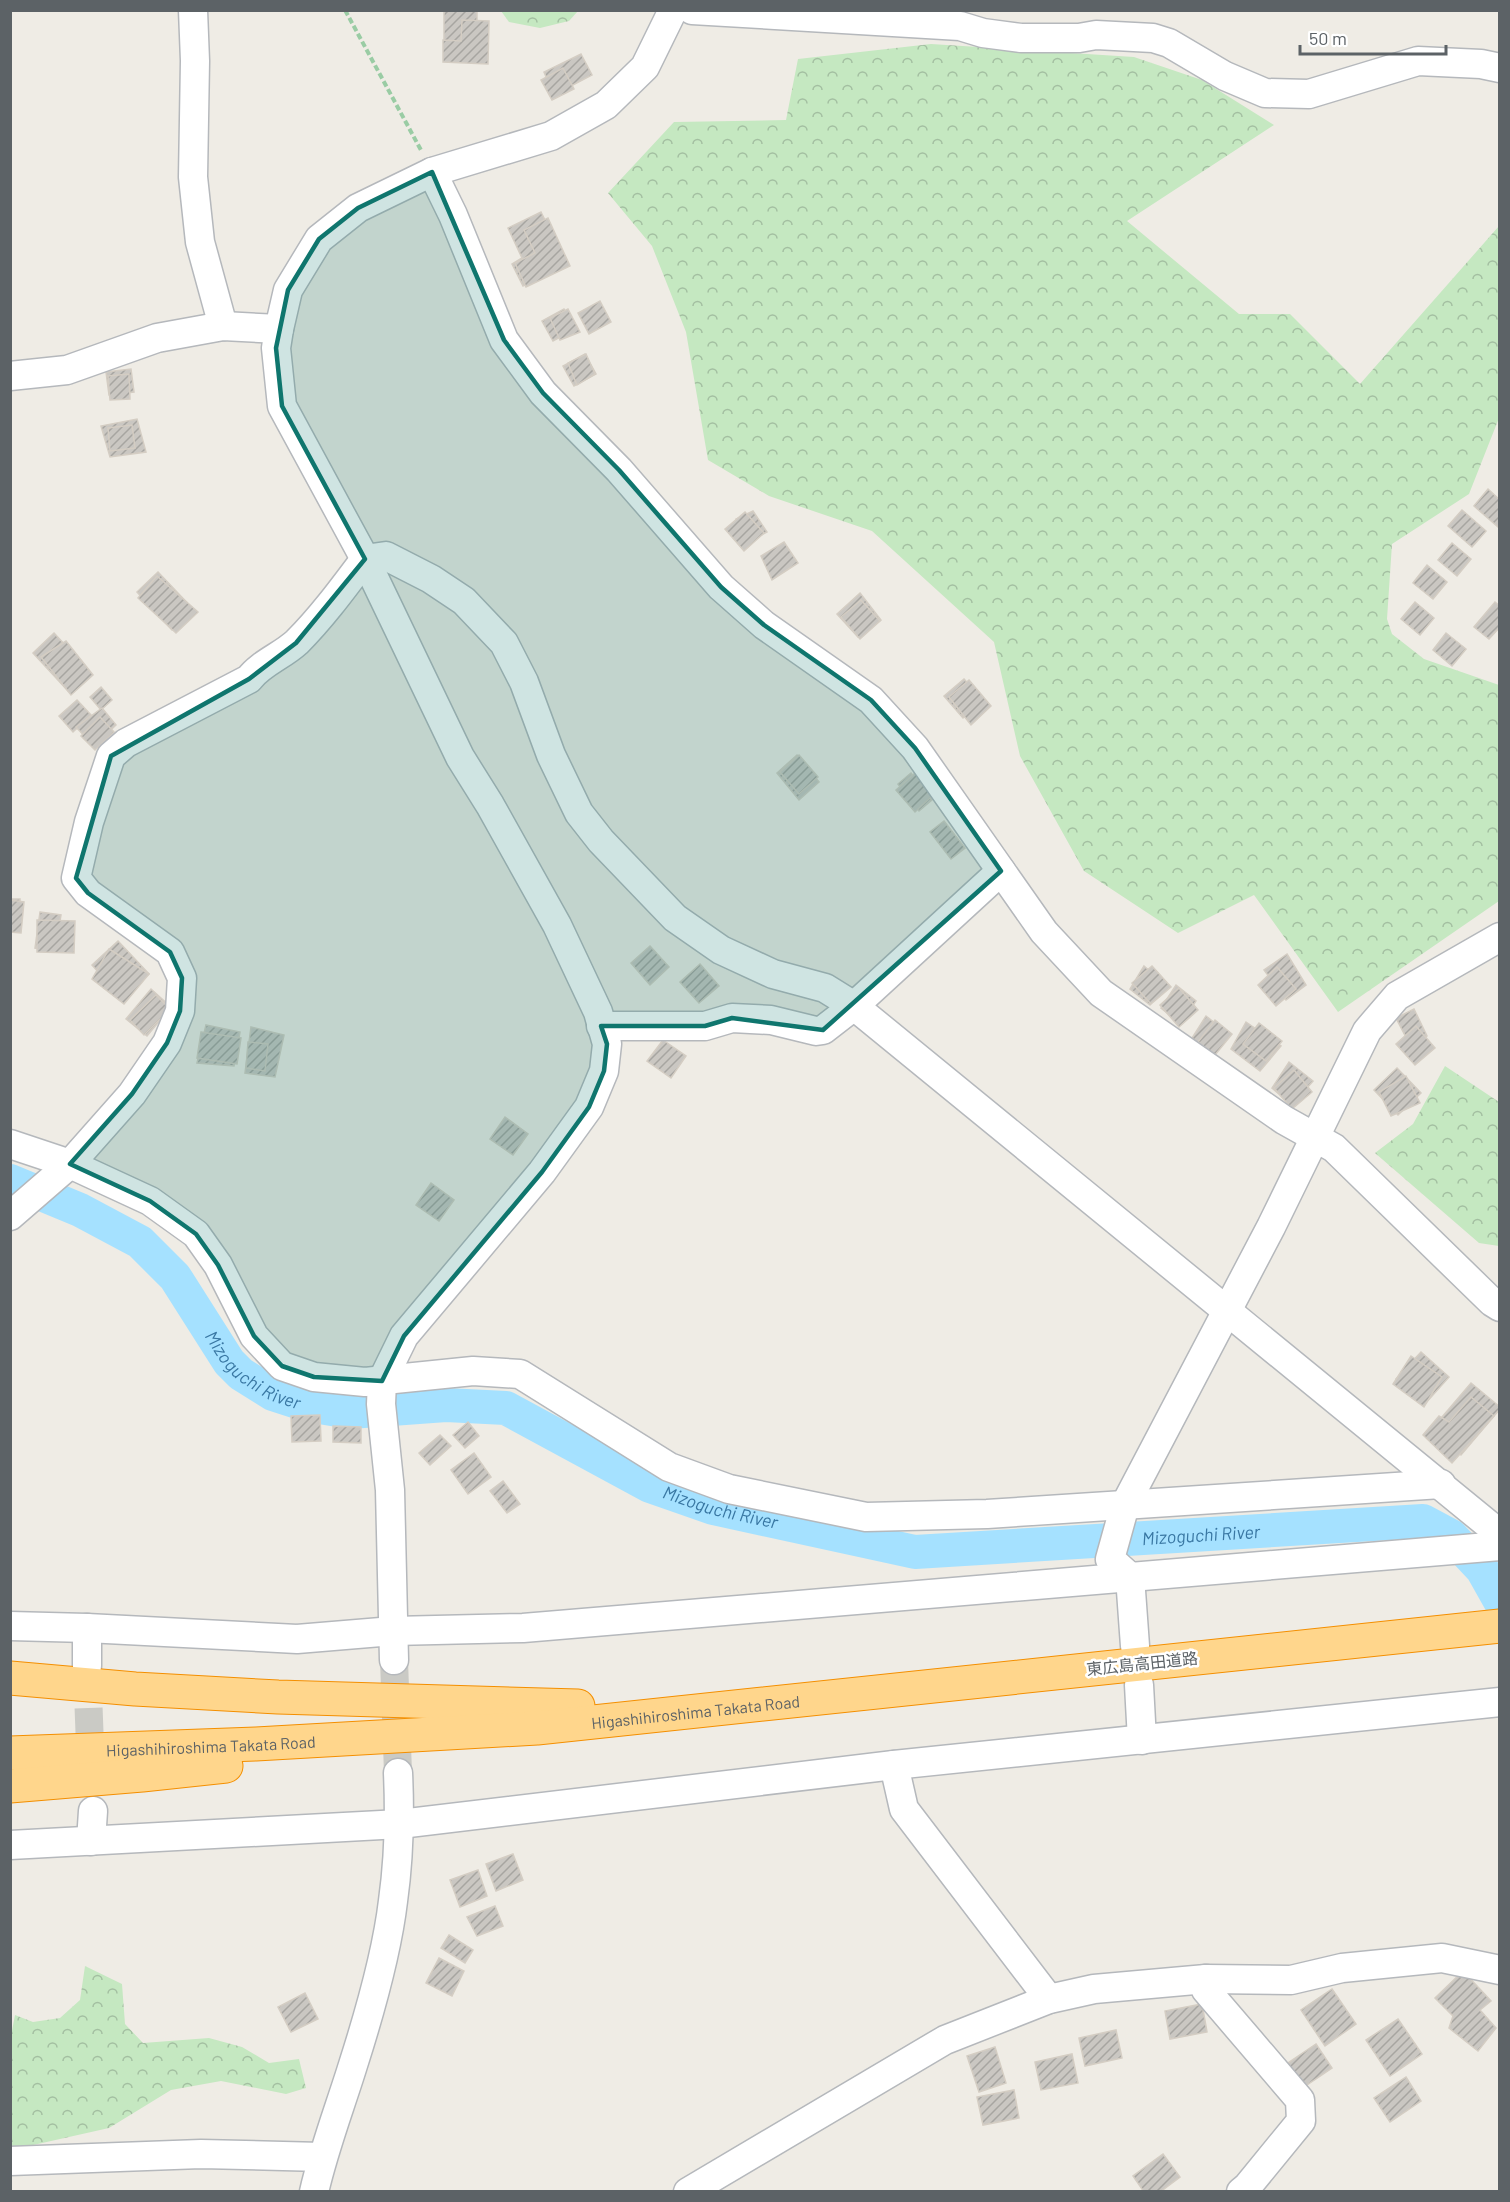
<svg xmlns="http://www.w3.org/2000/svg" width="1510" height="2202" font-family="Barlow,'Noto Sans JP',sans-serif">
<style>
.forest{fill:url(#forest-crowns)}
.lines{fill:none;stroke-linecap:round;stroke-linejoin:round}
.river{stroke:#a5e1ff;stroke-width:34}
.building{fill:url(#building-hatch);stroke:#d4cdc3;stroke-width:1.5}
.minor-tunnel{stroke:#cacac5;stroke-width:28;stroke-dasharray:28 14;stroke-linecap:butt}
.minor-casing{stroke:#b5b8bc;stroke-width:31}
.highway-casing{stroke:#f48f00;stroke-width:35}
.path{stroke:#9acca4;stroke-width:4;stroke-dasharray:6 3;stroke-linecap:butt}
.minor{stroke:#fff;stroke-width:28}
.highway{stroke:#ffd68c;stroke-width:33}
.marked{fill:#0f766e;fill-opacity:0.2;stroke:#0f766e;stroke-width:4.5;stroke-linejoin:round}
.labels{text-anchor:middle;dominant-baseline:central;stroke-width:5;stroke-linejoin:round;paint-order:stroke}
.street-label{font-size:16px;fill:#5c6266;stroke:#fff}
.water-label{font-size:18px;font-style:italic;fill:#3977a3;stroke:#fff}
</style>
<defs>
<pattern id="forest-crowns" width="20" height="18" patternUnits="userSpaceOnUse" patternTransform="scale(1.5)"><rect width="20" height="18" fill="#c5e8c1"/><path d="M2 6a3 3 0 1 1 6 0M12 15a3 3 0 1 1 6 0" fill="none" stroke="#a3bfa1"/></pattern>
<pattern id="building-hatch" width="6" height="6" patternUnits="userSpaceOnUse" patternTransform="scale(1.5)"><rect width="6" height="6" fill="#cac7c2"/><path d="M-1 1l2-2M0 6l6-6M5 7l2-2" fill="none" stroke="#a7a5a1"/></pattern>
</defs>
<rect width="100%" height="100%" fill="#efece5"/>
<!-- forest -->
<g class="forest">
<polygon points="501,11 578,11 569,21 540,28 509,22"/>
<polygon points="931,44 1134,57 1202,80 1274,125 1127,221 1239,314 1290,314 1360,384 1499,226 1499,418 1469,494 1392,544 1387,619 1392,634 1424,659 1499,685 1499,901 1338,1012 1254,895 1178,933 1084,871 1020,756 994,642 872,531 769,496 708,460 686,332 652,246 608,193 674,122 786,120 798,59"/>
<polygon points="1445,1066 1499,1102 1499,1246 1479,1243 1375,1153 1413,1124"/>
<polygon points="85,1966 122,1984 125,2024 143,2043 209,2038 242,2047 269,2063 299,2059 306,2088 286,2094 221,2081 171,2090 109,2128 11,2150 10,2041 15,2015 33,2022 60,2018 80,2000"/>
</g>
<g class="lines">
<!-- river -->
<path class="river" id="s1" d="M10 1181 80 1210 140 1242 175 1277 229 1362 241 1374 273 1394 307 1405 350 1412 446 1405 506 1408 650 1486 713 1508 915 1552 1423 1521 1451 1536 1482 1569 1500 1601"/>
</g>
<!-- building -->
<g class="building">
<rect x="444" y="10" width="33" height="45"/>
<polygon points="462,20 489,21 488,64 443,62 443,40 461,41"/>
<polygon points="581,54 592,75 554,95 544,72"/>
<polygon points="563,68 574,89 552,100 541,80"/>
<polygon points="541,212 567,264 523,286 512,264 522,258 508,228"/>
<polygon points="548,218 570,266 526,287 515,263 535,253 524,230"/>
<polygon points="600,301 611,322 589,334 578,313"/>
<polygon points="564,309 575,329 553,341 542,321"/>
<polygon points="568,309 580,332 560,340 550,318"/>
<polygon points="585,354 596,374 574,386 563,366"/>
<polygon points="586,354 595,374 577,385 568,363"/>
<polygon points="131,369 134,392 109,395 106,372"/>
<polygon points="129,374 130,399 110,400 108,376"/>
<polygon points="137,419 146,452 110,457 101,426"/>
<polygon points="132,425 135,448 110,451 108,428"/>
<polygon points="1488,489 1500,500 1500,525 1498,527 1474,506"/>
<polygon points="1462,510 1486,531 1472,547 1448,526"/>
<polygon points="753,511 767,532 747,543 736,519"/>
<polygon points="745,512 764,533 744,551 725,529"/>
<polygon points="784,542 798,563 772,580 761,556"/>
<polygon points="1452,543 1471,559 1457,576 1438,560"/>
<polygon points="1427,565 1447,582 1433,599 1413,583"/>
<polygon points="158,572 194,610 172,630 137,592"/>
<polygon points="157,576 198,612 176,633 138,598"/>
<polygon points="860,593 881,620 858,637 837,614"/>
<polygon points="861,600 880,621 860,639 841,617"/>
<polygon points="1415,602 1434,618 1420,635 1401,619"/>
<polygon points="1495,602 1500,606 1500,627 1489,639 1474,627"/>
<polygon points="54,633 89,671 68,691 33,653"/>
<polygon points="1446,633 1466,649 1452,666 1433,650"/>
<polygon points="66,641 93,675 71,695 41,657"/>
<polygon points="964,679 983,700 963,718 944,696"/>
<polygon points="969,680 991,706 971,725 949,697"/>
<polygon points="101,687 112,700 101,710 90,697"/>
<polygon points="77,700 91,715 73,732 59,716"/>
<polygon points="102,708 116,725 94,746 76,727"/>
<polygon points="100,717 114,732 95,750 81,736"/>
<polygon points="797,755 819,782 799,800 777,773"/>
<polygon points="799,755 818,777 799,794 780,772"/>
<polygon points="911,773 932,800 919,811 898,784"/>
<polygon points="915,773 934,794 915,812 896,790"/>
<polygon points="944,821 965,848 951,859 930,832"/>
<polygon points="10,899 20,899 19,931 10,930"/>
<polygon points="10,900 24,902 21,933 10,932"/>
<polygon points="40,912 61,915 55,951 35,948"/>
<polygon points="37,920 75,921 74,953 37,952"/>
<polygon points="118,941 149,974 122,998 92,965"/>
<polygon points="650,946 669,967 650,985 631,963"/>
<polygon points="109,949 149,974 124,1004 92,979"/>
<polygon points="1287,954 1306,985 1286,1000 1264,970"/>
<polygon points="700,964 719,986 699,1003 680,982"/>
<polygon points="1144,966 1164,983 1150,1005 1130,989"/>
<polygon points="1152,966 1171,987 1151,1004 1132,983"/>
<polygon points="1277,967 1296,989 1276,1006 1258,985"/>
<polygon points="1176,985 1196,1001 1181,1024 1161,1008"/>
<polygon points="1179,988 1198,1010 1179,1027 1160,1005"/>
<polygon points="151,989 171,1007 147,1036 126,1019"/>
<polygon points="156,995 170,1009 144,1035 130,1020"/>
<polygon points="1414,1009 1427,1036 1410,1045 1396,1018"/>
<polygon points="1206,1016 1226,1032 1211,1055 1192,1038"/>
<polygon points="1215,1020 1232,1034 1215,1055 1198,1042"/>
<polygon points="1246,1022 1281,1046 1260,1071 1231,1049"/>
<polygon points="1259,1023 1282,1041 1266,1061 1243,1044"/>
<polygon points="206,1025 240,1032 234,1066 197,1063"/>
<polygon points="1416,1026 1435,1048 1415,1065 1396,1044"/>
<polygon points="251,1027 284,1035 275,1077 245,1073"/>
<polygon points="201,1032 241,1038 237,1064 197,1058"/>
<polygon points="663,1040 686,1056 671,1078 647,1061"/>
<polygon points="248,1042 268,1044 265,1071 246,1068"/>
<polygon points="1289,1062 1313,1081 1292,1105 1272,1088"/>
<polygon points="1397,1068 1421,1093 1398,1115 1374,1090"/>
<polygon points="1294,1070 1312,1092 1292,1109 1274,1088"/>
<polygon points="1406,1076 1420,1103 1391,1116 1379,1092"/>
<polygon points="505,1117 528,1134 513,1155 490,1139"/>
<polygon points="431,1183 454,1200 439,1221 416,1205"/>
<polygon points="1421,1352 1449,1377 1424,1405 1396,1379"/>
<polygon points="1411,1356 1442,1377 1424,1407 1393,1384"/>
<polygon points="1471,1383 1500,1407 1500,1409 1461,1455 1431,1430"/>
<polygon points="1471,1397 1494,1416 1452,1463 1423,1435 1439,1416 1449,1422"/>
<polygon points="320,1415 321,1441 292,1442 291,1416"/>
<polygon points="468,1422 479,1436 465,1448 453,1435"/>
<polygon points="333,1426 361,1427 361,1443 333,1442"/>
<polygon points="440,1435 451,1446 430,1465 419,1453"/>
<polygon points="474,1453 491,1477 468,1494 451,1470"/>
<polygon points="503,1481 520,1504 507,1513 490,1491"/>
<polygon points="513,1854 523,1880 496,1891 486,1864"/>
<polygon points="478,1870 487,1896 460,1907 450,1880"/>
<polygon points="495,1906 503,1926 477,1936 467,1917"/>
<polygon points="449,1935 473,1950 465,1963 441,1948"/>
<polygon points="439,1958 464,1971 452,1996 426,1983"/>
<polygon points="1463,1971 1491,2001 1480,2010 1496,2028 1478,2051 1449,2028 1453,2016 1435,1998"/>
<polygon points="1332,1989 1356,2024 1325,2046 1301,2010"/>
<polygon points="305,1993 318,2019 291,2032 278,2007"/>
<polygon points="1202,2004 1207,2032 1170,2039 1165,2011"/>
<polygon points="1398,2019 1422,2054 1390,2076 1366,2040"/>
<polygon points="1116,2030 1122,2058 1085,2066 1079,2038"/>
<polygon points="1316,2044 1332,2068 1301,2089 1285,2065"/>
<polygon points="995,2047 1006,2083 979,2092 967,2056"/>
<polygon points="1072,2054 1078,2083 1041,2090 1035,2062"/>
<polygon points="1406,2077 1421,2101 1390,2122 1374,2098"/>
<polygon points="1014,2090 1019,2118 983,2125 977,2097"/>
<polygon points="1163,2154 1180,2177 1160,2192 1144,2192 1133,2176"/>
</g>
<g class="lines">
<!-- minor-tunnel -->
<g class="minor-tunnel">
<polyline points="394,1660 398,1773"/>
<polyline points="87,1666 91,1772"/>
</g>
<!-- minor casing -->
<g class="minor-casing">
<g id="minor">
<polyline points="193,10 195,61 193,177 200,242 223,326"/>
<polyline points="692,10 960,26 983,33 1021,38 1079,38 1096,35 1153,38 1169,43 1225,76 1265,93 1309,94 1418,61 1481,64 1500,68"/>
<polyline points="432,172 453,215 504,340 543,393 619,470 721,587 764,625 871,700 915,748 1044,932 1101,993 1284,1120 1334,1148 1492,1302 1500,1307"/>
<polyline points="10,376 67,370 157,338 223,326 279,329"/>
<polyline points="601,1026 705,1026 732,1018 771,1020 816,1031 823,1030 854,1006 1001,871"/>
<polyline points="10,1144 70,1164 150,1201 196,1234 218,1265 254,1336 282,1366 314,1377 365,1382 473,1371 520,1374 669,1467 729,1489 866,1517 987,1514 1441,1484"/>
<path d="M10 1216 70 1164 132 1094 167 1043 180 1011 182 978 170 952 88 893 76 878 89 822 111 756 126 743 249 679C261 663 282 656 297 642 322 617 344 587 365 559L386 556 431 579 464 601 504 643 524 682 551 755 579 813 601 841 675 918 721 950 773 974 825 988 854 1006 1500 1534"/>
<polyline points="10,1626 87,1628 297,1639 393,1631 523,1628 1500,1546"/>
<polyline points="1135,1646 1130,1577 1110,1559 1125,1505 1271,1227 1367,1031 1397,996 1500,937"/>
<polyline points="394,1660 390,1490 381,1404 382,1381 404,1336 542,1172 589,1107 604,1071 607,1044 598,1012 557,925 490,805 460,757 365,559 282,406 276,348 279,329 288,290 319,239 358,208 432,172 551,136 606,105 645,67 673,10"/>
<polyline points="87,1666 87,1628"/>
<polyline points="1139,1685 1142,1740"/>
<polyline points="894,1765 904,1809 1049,1999"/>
<polyline points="91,1841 93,1811"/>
<polyline points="10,1845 400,1824 894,1765 1500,1702"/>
<polyline points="1206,1979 1206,1990 1300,2100 1301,2121 1247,2187 1241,2192"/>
<polyline points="10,2161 201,2154 322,2157"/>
<path d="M314 2192C324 2148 340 2107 353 2065 369 2015 387 1952 393 1901 399 1858 400 1816 398 1773"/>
<polyline points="688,2192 945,2040 1049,1999 1094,1989 1206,1979 1291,1980 1342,1968 1442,1958 1500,1970"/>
</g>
</g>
<!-- highway casing -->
<g class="highway-casing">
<g id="highway">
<polyline points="10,1678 135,1689 278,1697 578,1706"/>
<path id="s2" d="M10 1753 256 1744 537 1728 1500 1626"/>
<polyline points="10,1786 142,1775 226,1766"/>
</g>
</g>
<!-- path -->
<polyline class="path" points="345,10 422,152"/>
<!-- minor -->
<use href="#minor" class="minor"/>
<!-- highway -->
<use href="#highway" class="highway"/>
</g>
<!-- marked area -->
<path class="marked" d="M432 172 504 340 543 393 619 470 721 587 764 625 871 700 915 748 1001 871 823 1030 732 1018 705 1026H601L607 1044 604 1071 589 1107 542 1172 404 1336 382 1381 314 1377 282 1366 254 1336 218 1265 196 1234 150 1201 70 1164 132 1094 167 1043 180 1011 182 978 170 952 88 893 76 878 111 756 249 679 296 643 365 559 282 406 276 348 288 290 319 239 358 208Z"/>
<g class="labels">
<!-- street labels -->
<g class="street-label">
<text transform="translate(1142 1663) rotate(-6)">東広島高田道路</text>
<text stroke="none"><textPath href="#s2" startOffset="687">Higashihiroshima Takata Road</textPath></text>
<text stroke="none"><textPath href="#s2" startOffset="201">Higashihiroshima Takata Road</textPath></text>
</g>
<!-- water labels -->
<g class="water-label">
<text stroke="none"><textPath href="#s1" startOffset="318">Mizoguchi River</textPath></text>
<text stroke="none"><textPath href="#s1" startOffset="822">Mizoguchi River</textPath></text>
<text stroke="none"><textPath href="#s1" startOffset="1308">Mizoguchi River</textPath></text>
</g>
</g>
<!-- border -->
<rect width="1510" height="2202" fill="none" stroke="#5c6266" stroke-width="24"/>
<!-- scale -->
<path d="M1300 45v9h146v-9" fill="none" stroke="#5c6266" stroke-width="3"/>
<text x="1309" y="45" font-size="18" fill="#5c6266" stroke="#ffffff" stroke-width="4.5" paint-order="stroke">50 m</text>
</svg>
